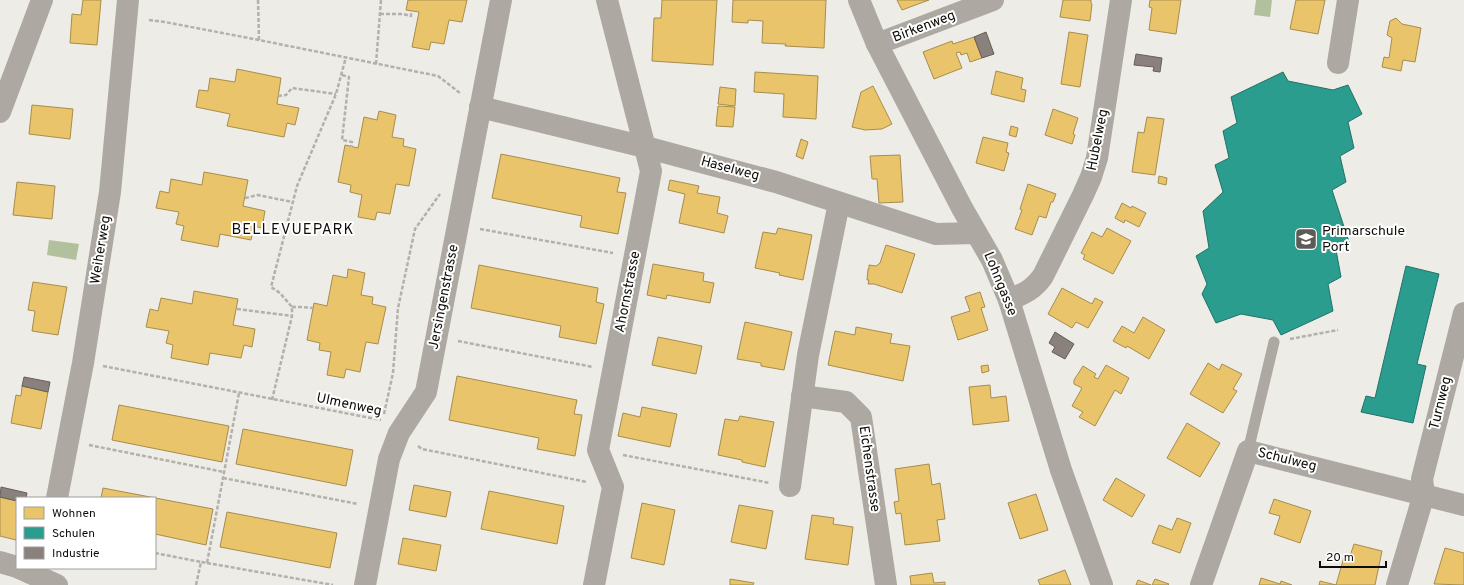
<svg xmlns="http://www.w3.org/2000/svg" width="1464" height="585" font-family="Overpass,sans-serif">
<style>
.water{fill:#b2c19d}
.homes{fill:#e9c46a;stroke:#a78d4d}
.schools{fill:#2a9d8f;stroke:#227267}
.industry{fill:#8a817c;stroke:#655e5a}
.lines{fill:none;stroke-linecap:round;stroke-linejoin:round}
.path{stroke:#b4b0ab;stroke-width:2.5;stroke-dasharray:4 2;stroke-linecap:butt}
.lane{stroke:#ada8a2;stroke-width:11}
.street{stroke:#ada8a2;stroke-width:22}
.labels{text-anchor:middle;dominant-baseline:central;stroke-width:4;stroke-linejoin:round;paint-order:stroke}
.street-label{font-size:14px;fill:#0e0d09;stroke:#fff}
.poi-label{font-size:14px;fill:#0e0d09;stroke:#fff;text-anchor:start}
.neighbourhood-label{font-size:15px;letter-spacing:1px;fill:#0e0d09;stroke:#fff}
</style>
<rect width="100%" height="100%" fill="#eeece6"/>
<!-- water -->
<g class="water">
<polygon points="1256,0 1272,0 1270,17 1254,15"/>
<polygon points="49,240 79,244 76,260 47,255"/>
</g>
<!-- homes -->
<g class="homes">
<polygon points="83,0 101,0 97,45 70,43 72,14 81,15"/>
<polygon points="408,0 467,0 462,22 449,20 444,44 431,42 429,50 412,47 419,12 406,10"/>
<polygon points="662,0 717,0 713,65 652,61 654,18 661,18"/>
<polygon points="733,0 826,0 824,48 785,46 786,44 762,43 763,21 748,20 748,23 732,22"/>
<polygon points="897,0 929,0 902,10"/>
<polygon points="1063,0 1091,0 1091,3 1092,4 1090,21 1060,17"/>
<polygon points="1150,0 1181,0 1176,34 1149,30 1152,8 1149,7"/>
<polygon points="1296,0 1325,0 1318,34 1290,29"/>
<polygon points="1396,18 1402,24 1421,28 1415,62 1403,60 1401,71 1382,67 1384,57 1389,58 1392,38 1387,35 1390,21"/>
<polygon points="1069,32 1088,35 1080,87 1061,84"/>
<polygon points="974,37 982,58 970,62 967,53 961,55 960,52 956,53 962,68 934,79 923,52 952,41 953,44"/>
<polygon points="237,69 281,78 277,104 299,108 295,125 287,123 284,137 227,126 230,114 196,107 199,90 208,91 210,78 235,82"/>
<polygon points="996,71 1023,78 1021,89 1026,90 1024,102 991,94"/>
<polygon points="755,72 818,76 816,119 783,117 784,94 754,92"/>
<polygon points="873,86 892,124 882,129 865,130 852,127 861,92"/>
<polygon points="720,87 736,89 735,106 718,104"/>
<polygon points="32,105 73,109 70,139 29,134"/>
<polygon points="718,106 735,107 733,127 716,126"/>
<polygon points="1053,109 1078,118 1073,134 1075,135 1072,144 1045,135"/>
<polygon points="379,111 396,115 392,137 404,139 403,146 416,149 409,186 396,184 390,214 377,212 375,220 358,217 362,195 350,192 351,185 338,182 345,145 358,148 364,117 377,120"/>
<polygon points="1147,117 1164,119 1155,175 1132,172 1138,132 1144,133"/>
<polygon points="1011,126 1018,128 1016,137 1009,135"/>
<polygon points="983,137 1008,143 1006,152 1009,153 1004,171 976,163"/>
<polygon points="801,139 808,142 803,159 796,156"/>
<polygon points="501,154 620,178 617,192 626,193 618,234 580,227 582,216 492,198"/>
<polygon points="900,155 903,202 879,203 877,179 872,179 870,156"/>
<polygon points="204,172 248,180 243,206 265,211 262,228 254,226 251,240 220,234 218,247 181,240 184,226 176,224 179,212 156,208 160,191 169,193 171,179 202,185"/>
<polygon points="1159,176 1167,178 1166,185 1158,183"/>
<polygon points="670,180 699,186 697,193 720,197 717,213 728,216 724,233 679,223 685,194 668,190"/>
<polygon points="17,182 55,186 52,219 13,215"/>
<polygon points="1028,184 1056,194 1053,202 1051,202 1046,218 1039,216 1032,235 1015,229 1022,210 1020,209"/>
<polygon points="1122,203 1131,208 1132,206 1146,213 1139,227 1125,220 1124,223 1115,218"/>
<polygon points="778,228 812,235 803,280 779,275 780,273 755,268 763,232 776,234"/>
<polygon points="1107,228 1131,241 1113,274 1083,259 1085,255 1081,253 1092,232 1102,237"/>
<polygon points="886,245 915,254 902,293 874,284 868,284 869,280 867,280 868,269 869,269 869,265 876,266 880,263"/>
<polygon points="653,264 704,273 703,281 714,283 710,303 667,295 666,299 647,295"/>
<polygon points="479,265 598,288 596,302 604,304 596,344 559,337 561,326 471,308"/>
<polygon points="348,269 365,273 361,295 373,297 372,304 386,307 378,344 366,342 360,372 346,369 344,378 327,375 331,352 319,350 320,343 307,340 314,303 327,306 333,275 347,278"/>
<polygon points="33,282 67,287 58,335 32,331 35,311 28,310"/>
<polygon points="1062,288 1092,304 1095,298 1103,302 1088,328 1076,322 1072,328 1048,314"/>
<polygon points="194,291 238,299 233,325 255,329 252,347 244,345 241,358 210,353 208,365 171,358 173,345 166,343 169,331 146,327 150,309 158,311 161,298 192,304"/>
<polygon points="980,292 985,307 981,308 988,330 958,340 951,317 970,311 965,297"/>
<polygon points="1143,317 1165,330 1149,359 1127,346 1126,348 1113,341 1122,326 1134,333"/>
<polygon points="745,322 792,332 784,370 761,366 761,363 737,359"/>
<polygon points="856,327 892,334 890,343 910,346 903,381 828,365 835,331 855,335"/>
<polygon points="658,337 702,346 696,374 652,365"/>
<polygon points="1208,363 1219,370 1222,364 1242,374 1233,389 1237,391 1223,413 1190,394"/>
<polygon points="988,365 989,371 982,373 981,366"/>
<polygon points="1106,365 1129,378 1121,394 1115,390 1095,426 1079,417 1083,412 1072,406 1082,388 1074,384 1074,380 1083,366 1096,374 1094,377 1098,379"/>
<polygon points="457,376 577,400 574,414 582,415 575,456 537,449 539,438 449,420"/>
<polygon points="990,385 991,398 1006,396 1009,421 973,425 969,387"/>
<polygon points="22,386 48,392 41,429 11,423 16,395 21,396"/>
<polygon points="119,405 229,426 222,462 112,440"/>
<polygon points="642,407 677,414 670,447 618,436 623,413 640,417"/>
<polygon points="740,416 774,422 765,467 742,462 742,460 718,455 725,419 738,421"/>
<polygon points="1187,423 1220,443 1200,477 1167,458"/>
<polygon points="243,429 353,450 346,486 236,464"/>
<polygon points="929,464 932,485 940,483 945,519 937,520 940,541 905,545 901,513 896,514 894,502 899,501 895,469"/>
<polygon points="1116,478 1145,495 1132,517 1103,500"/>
<polygon points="414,485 451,492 446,517 409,510"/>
<polygon points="103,488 213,509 206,545 155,534 155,498 101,498"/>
<polygon points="489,491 564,506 557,544 481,529"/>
<polygon points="1036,494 1048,530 1020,539 1008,503"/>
<polygon points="0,497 17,501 17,535 16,540 0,536"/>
<polygon points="1274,499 1311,511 1300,543 1274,534 1280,516 1269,513"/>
<polygon points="642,503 675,510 664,565 631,558"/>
<polygon points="739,505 773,511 766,549 731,542"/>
<polygon points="227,512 337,533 330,568 220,547"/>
<polygon points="812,515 834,518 833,524 853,527 848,565 805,559"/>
<polygon points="1177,518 1191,523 1180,553 1152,543 1159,525 1172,530"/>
<polygon points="403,538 441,545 436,571 398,564"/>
<polygon points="1354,544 1382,551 1375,585 1336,585 1344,557 1349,559"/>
<polygon points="1445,548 1464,553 1464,585 1434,584"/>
<polygon points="1065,570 1071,585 1040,585 1038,580"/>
<polygon points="932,573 934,583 945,582 945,585 911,585 910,576"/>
<polygon points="1261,578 1280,584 1281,581 1292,585 1259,585"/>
<polygon points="730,579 754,583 753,585 730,585"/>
<polygon points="1155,579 1169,584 1168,585 1152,585"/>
<polygon points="1138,580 1151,585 1136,585"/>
<polygon points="1320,581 1336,585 1319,585"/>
</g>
<!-- schools -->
<g class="schools">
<polygon points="1283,72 1288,81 1333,90 1348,85 1362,114 1348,122 1354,148 1340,156 1346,182 1332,190 1349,242 1336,250 1341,277 1328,284 1333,311 1281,335 1273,320 1241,314 1216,323 1202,294 1207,284 1196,256 1209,248 1203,211 1223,192 1215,165 1229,158 1223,131 1237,123 1231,97"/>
<polygon points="1406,266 1439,274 1417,364 1426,366 1413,423 1361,412 1366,396 1375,398"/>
</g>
<!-- industry -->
<g class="industry">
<polygon points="986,32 994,54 982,58 974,37"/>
<polygon points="1136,54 1162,58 1160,72 1153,71 1154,67 1134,65"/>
<polygon points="1055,332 1074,344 1065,359 1052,352 1055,347 1049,343"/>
<polygon points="24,377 50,382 48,392 22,386"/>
<polygon points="1,487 27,493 26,498 17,498 17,501 0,497"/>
</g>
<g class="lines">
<!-- path -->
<g class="path">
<polyline points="258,0 259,40"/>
<polyline points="380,14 403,14 411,16 411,11"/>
<polyline points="149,20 165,22 259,40 438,76 460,93"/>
<polyline points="376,64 381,0"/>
<polyline points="342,75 349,77 342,140 352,142 351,147"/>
<polyline points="278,96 286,95 292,88 336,94"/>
<polyline points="245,198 258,195 292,202"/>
<polyline points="480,229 613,253"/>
<polyline points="292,307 301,307 313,308"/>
<polyline points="237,309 292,316"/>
<polyline points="1290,339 1338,330"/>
<polyline points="458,341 593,367"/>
<polyline points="103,366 381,420"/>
<polyline points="272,400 292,316 292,307 280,293 271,287 297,186 336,94 346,57"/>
<polyline points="384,414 393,373 398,308 415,229 440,194"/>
<polyline points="89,445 224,472"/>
<polyline points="418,446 422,449 587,482"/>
<polyline points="623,455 770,483"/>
<polyline points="223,478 358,504"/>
<polyline points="155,553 201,562"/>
<polyline points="207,563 333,585"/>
<polyline points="196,585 201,562 207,563 239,393"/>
</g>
<!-- lane -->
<polyline class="lane" points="1248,451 1274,342"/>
<!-- street -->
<g class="street">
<polyline points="859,0 877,44 962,208 992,260 1009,300 1061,470 1102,585"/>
<polyline points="877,44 993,0"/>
<polyline points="1338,63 1348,0"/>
<polyline points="480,107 645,147 776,182 936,234 976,233"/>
<polyline points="0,112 42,0"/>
<path d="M1009 300C1025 293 1033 290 1043 276L1083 195 1091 177 1097 158 1121 0"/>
<polyline points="802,396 846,402 861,417 886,585"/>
<polyline points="790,486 808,355 839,203"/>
<polyline points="57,498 83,363 110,192 128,0"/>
<polyline points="0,562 17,567"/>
<polyline points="19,568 57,585"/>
<polyline points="365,585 389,459 399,433 426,392 501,0"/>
<polyline points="594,585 613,487 598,450 651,171 607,0"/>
<polyline points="1201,585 1248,451 1464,505"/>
<polyline points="1397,585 1424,494 1422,479 1464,313"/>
</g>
</g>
<!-- icons -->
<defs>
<g id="school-square" transform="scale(1.15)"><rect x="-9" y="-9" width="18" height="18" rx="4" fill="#5c5b56" stroke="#fff"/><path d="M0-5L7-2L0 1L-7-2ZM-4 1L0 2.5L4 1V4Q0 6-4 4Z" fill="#fff"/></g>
</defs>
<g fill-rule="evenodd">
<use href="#school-square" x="1306" y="239"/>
</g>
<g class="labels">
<!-- street labels -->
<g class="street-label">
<text transform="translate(924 27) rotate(-21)">Birkenweg</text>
<text transform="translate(1098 140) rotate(-79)">Hubelweg</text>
<text transform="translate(730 169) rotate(15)">Haselweg</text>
<text transform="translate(101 250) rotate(-81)">Weiherweg</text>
<text transform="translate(1000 284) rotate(68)">Lohngasse</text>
<text transform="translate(628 292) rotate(-79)">Ahornstrasse</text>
<text transform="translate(444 297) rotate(-79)">Jersingenstrasse</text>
<text transform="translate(1441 403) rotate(-76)">Turnweg</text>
<text transform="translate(349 405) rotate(12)">Ulmenweg</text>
<text transform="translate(1287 460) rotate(14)">Schulweg</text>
<text transform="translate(869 469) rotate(82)">Eichenstrasse</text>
</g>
<!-- poi labels -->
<g class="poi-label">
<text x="1322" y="231">Primarschule<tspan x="1322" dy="16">Port</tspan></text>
</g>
<!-- neighbourhood labels -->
<g class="neighbourhood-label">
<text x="293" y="230">BELLEVUEPARK</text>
</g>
</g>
<!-- legend -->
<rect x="16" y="497" width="140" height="72" fill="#ffffff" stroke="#9f9e9d"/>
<rect x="24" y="507" width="20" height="12" fill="#e9c46a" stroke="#9f9e9d"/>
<text x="52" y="517" font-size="12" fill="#0e0d09">Wohnen</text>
<rect x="24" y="527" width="20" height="12" fill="#2a9d8f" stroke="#9f9e9d"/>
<text x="52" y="537" font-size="12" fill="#0e0d09">Schulen</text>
<rect x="24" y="547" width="20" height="12" fill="#8a817c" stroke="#9f9e9d"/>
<text x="52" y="557" font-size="12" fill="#0e0d09">Industrie</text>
<!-- scale -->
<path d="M1320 561v6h66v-6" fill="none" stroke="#0e0d09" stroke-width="2"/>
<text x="1326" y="561" font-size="12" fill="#0e0d09" stroke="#ffffff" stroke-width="3" paint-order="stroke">20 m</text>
</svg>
